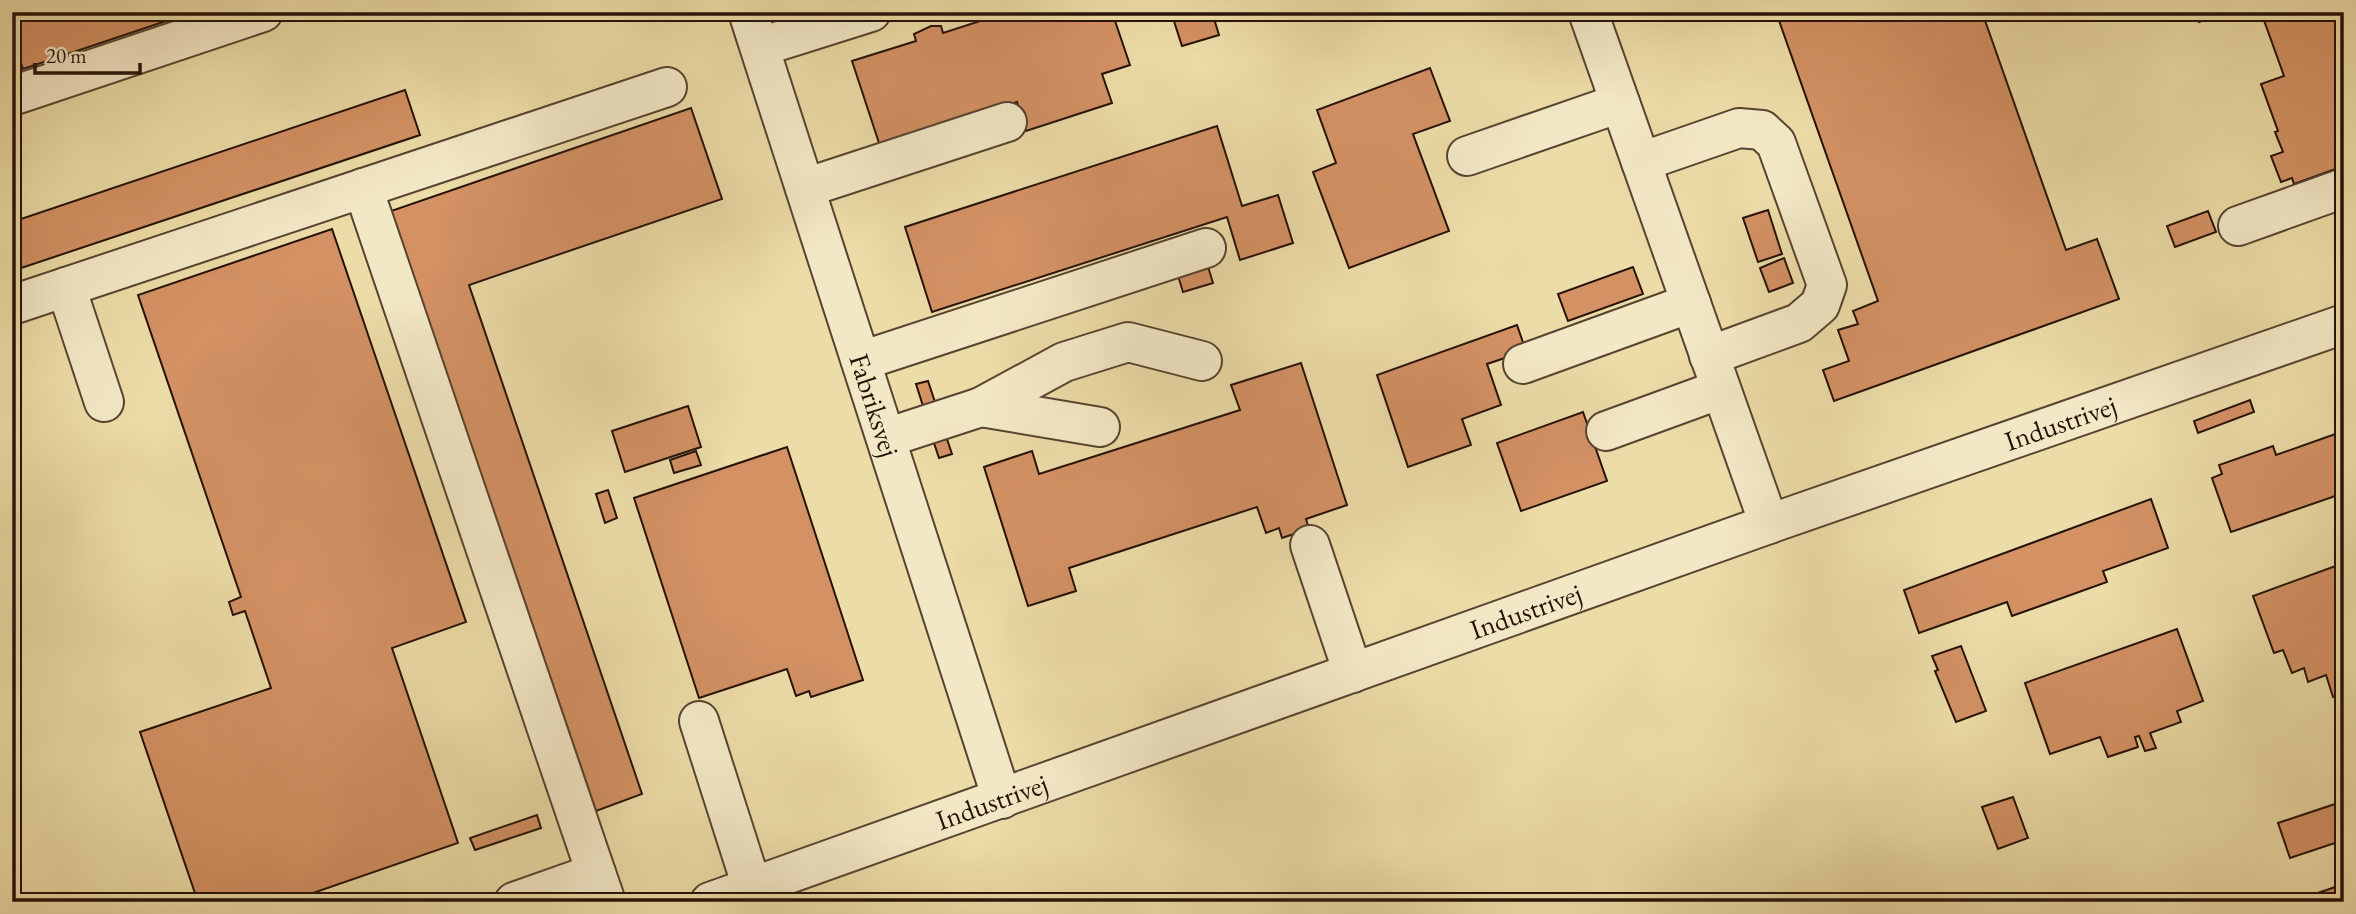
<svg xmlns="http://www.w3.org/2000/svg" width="2356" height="914" font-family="'EB Garamond',serif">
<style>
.building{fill:#d39164;stroke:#251209;stroke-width:2}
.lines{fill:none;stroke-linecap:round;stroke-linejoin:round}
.minor-casing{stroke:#574430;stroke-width:42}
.minor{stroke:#f3e8c6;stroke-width:38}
.labels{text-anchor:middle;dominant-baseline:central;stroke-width:5;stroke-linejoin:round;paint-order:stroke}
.street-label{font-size:28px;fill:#251209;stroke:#f3e8c6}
</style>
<rect width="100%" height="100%" fill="#ecdca7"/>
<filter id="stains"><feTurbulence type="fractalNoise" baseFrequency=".00286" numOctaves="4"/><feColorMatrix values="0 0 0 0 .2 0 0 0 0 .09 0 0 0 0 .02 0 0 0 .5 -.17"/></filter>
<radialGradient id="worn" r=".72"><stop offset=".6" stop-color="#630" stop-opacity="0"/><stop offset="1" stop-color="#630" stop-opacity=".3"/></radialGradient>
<!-- building -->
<g class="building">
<polygon points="12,12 180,12 181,16 23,69 12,36"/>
<polygon points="1008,12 1112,12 1130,65 1102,74 1112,103 1026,131 1017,102 880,146 852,61 916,41 914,34 931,26 941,26 943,33"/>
<polygon points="1171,12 1212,12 1219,35 1182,46"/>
<polygon points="1776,12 1810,12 1812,19 1832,12 1982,12 2066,250 2097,239 2119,299 1834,401 1823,370 1849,361 1838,330 1858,324 1853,311 1878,301"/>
<polygon points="2195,12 2227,12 2199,22"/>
<polygon points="2261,12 2344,12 2344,166 2294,184 2292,178 2281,182 2271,156 2283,152 2275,132 2278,131 2261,84 2284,76"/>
<polygon points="1430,68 1450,121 1413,134 1449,231 1349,268 1313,172 1336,163 1317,110"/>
<polygon points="405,90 420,135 12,271 12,222"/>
<polygon points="691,108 722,199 469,285 642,794 596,811 391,211"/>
<polygon points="1217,126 1242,206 1278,195 1293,243 1240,260 1227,217 932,312 905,227"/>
<polygon points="1768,210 1782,254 1758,262 1743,218"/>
<polygon points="2208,211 2216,232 2175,247 2167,226"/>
<polygon points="332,229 466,622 392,648 458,843 287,902 198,902 140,732 271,688 245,611 233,615 229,602 241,597 138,295"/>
<polygon points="1205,257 1213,283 1183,292 1175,266"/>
<polygon points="1784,258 1793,283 1769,292 1760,268"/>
<polygon points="1633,267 1643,294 1568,321 1558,294"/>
<polygon points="1517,325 1526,351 1487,364 1501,405 1462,419 1471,445 1408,467 1377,375"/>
<polygon points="1301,363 1347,505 1306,519 1309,529 1282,538 1279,528 1266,533 1257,507 1069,568 1076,591 1028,606 984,467 1032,451 1039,474 1240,410 1231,385"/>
<polygon points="928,381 935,402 923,406 916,384"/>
<polygon points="2250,400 2254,412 2198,433 2194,421"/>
<polygon points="688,406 701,447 625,472 612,431"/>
<polygon points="1583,412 1607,481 1521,511 1497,443"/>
<polygon points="2344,431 2344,493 2231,532 2212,478 2222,474 2219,465 2273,446 2276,455"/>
<polygon points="945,433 952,454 939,458 932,437"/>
<polygon points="787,447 863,680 811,697 809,691 796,696 787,669 699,698 634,498"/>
<polygon points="696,451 701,465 674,473 670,460"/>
<polygon points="608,490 617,518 605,523 596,494"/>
<polygon points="2151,499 2168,548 2103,571 2107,582 2012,616 2007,602 1919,633 1904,590"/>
<polygon points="2344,563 2344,693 2333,697 2326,675 2308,682 2304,668 2292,673 2283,650 2274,653 2253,596"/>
<polygon points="2177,629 2203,701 2177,711 2181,722 2150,733 2156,748 2145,751 2139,736 2135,737 2138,747 2108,757 2100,737 2050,754 2025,683"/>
<polygon points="1961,646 1986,711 1956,722 1935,671 1938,670 1932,656"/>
<polygon points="2013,797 2028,838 1998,849 1982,807"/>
<polygon points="2344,801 2344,840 2290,858 2278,823"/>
<polygon points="537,815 541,828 475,850 470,838"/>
<polygon points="2344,884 2344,902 2314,902 2312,895"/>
</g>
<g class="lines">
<!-- minor casing -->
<g class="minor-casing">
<g id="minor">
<path id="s1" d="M748 12 1002 799"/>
<polyline points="1588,12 1769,524"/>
<polyline points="760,47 871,12"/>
<polyline points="12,96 263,12"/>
<polyline points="1467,156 1620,103"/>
<polyline points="1641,162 1739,128 1762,130 1776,143 1827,285 1820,305 1799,323 1709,356"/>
<polyline points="363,188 596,873"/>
<polyline points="805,188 1007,122"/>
<polyline points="2238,226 2344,188"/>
<polyline points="66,287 104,402"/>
<polyline points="12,305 667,87"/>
<polyline points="861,361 1206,248"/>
<polyline points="1523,364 1691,303"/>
<polyline points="1100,427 981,407 1064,362 1128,342 1202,361"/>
<polyline points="1606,431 1721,389"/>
<polyline points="886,438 981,407"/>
<polyline points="1310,545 1353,673"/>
<polyline points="699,721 752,887"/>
<polyline points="514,902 596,873 606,902"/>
<path id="s2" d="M710 902 1769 524 2344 324"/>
</g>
</g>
<!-- minor -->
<use href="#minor" class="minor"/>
</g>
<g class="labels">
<!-- street labels -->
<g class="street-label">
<text stroke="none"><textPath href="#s1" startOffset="413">Fabriksvej</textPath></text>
<text stroke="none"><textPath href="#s2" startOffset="1433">Industrivej</textPath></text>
<text stroke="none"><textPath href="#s2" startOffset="866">Industrivej</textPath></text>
<text stroke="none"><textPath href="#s2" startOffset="299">Industrivej</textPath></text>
</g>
</g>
<!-- margin -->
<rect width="2356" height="914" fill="none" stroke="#ecdca7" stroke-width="42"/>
<rect x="14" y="14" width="2328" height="886" fill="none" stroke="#251209" stroke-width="3.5"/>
<rect x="21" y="21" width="2314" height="872" fill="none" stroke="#251209" stroke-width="2"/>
<!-- scale -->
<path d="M35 63v10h105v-10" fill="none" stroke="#251209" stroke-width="3.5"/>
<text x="46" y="63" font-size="21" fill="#251209" stroke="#f3e8c6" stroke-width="5" paint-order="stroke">20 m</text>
<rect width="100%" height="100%" filter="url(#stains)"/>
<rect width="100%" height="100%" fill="url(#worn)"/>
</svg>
